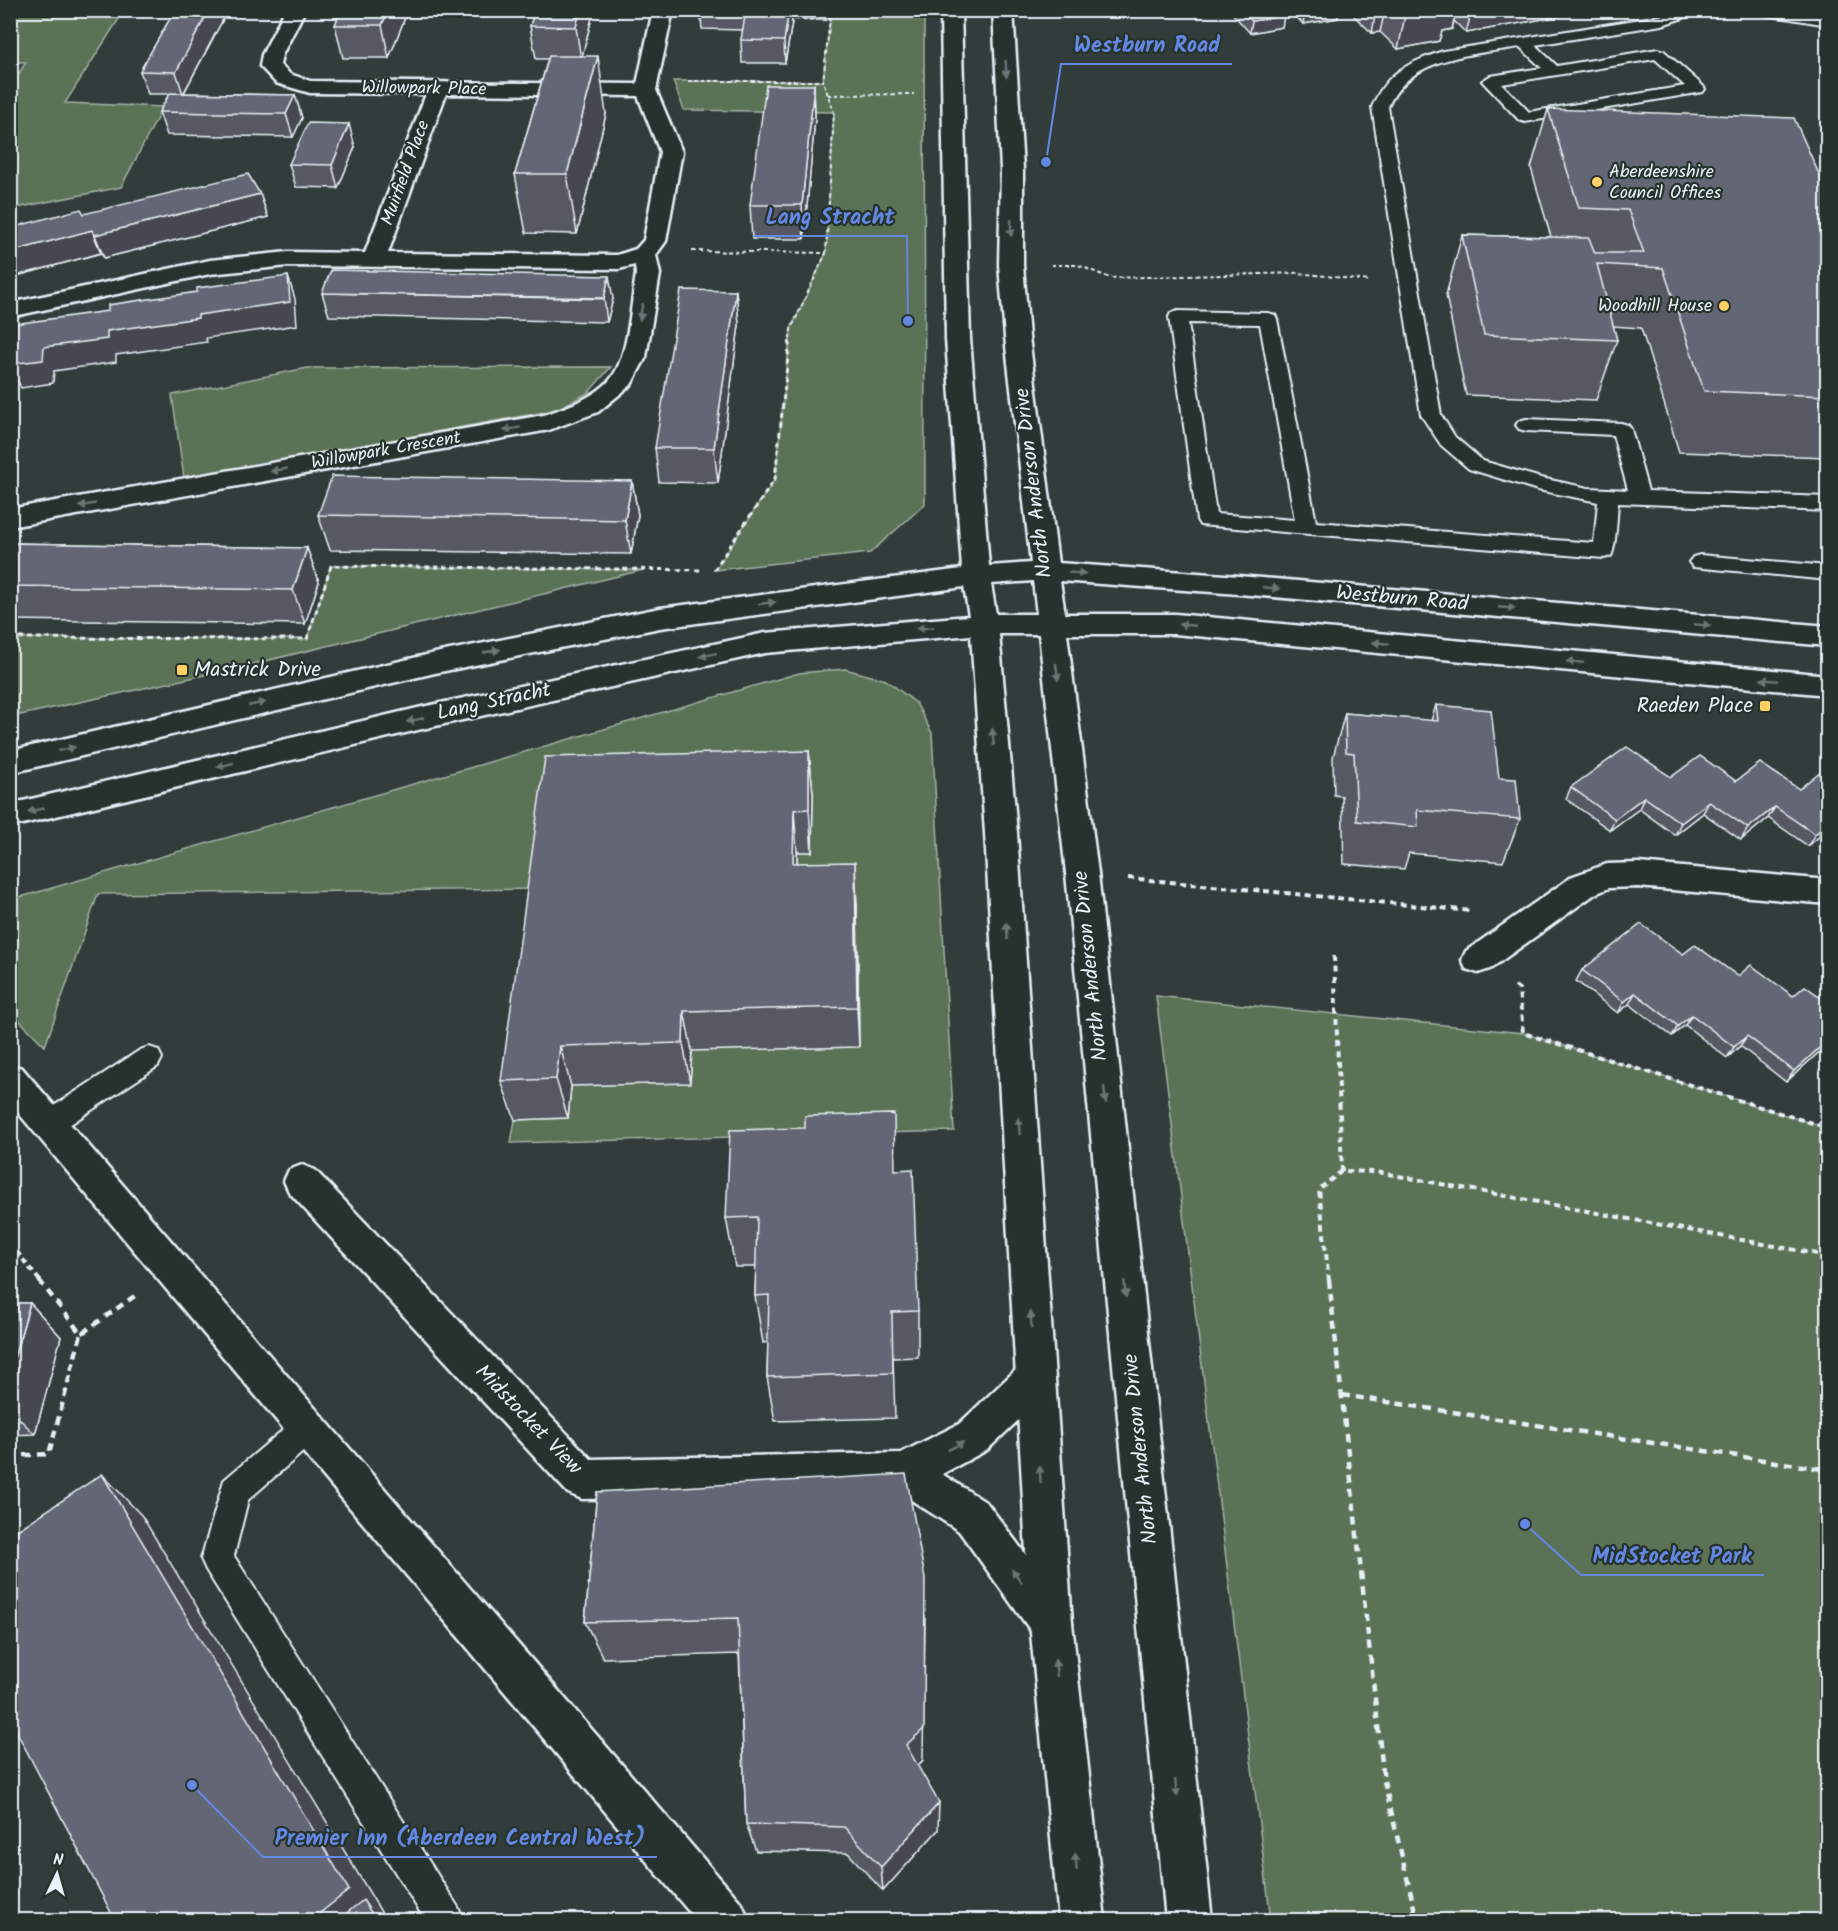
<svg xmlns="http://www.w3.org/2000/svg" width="1838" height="1931" font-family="Kalam,sans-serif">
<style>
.green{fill:#5c7256;stroke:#a2b2a7;stroke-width:1.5}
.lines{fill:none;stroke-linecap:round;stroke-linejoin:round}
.service-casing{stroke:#e8f1f8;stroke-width:4}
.minor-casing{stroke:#e8f1f8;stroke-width:5}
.primary-casing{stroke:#e8f1f8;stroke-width:5}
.path-far3{stroke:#e8f1f8;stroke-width:2;stroke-dasharray:4 3;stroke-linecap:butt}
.path-far2{stroke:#e8f1f8;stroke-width:3;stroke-dasharray:5 4;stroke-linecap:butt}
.path-far1{stroke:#e8f1f8;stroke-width:4;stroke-dasharray:6 4.5;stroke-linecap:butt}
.path{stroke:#e8f1f8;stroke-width:4.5;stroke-dasharray:8 6;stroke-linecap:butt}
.service{fill:#26332d;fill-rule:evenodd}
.minor{fill:#26332d;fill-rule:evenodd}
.primary{fill:#26332d;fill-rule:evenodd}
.wall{fill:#565864;stroke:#e8f1f8;stroke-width:1.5}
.shaded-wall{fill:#464751;stroke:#e8f1f8;stroke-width:1.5}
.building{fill:#646674;stroke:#e8f1f8;stroke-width:1.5}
.oneway{fill:#6a7674}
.poi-dot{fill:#ffd166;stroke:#26332d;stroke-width:2}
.labels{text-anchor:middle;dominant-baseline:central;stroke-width:4.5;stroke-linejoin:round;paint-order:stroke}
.far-street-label{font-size:18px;fill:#e8f1f8;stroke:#26332d}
.far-poi-label{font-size:18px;fill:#e8f1f8;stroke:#26332d;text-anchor:start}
.street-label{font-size:21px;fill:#e8f1f8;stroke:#26332d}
.poi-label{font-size:21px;fill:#e8f1f8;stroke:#26332d;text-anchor:start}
.leader{fill:none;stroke:#6487e3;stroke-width:2}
.callout-dot{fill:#6487e3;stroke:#26332d;stroke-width:2}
.callout-label{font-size:22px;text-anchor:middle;font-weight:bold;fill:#6487e3;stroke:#26332d;stroke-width:4.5;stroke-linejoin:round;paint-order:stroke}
</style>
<rect width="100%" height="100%" fill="#323d3b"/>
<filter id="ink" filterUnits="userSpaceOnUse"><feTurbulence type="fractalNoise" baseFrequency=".0167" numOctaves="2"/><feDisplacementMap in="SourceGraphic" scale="12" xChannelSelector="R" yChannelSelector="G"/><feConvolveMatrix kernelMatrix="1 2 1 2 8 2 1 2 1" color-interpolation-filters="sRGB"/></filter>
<g filter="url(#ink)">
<!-- green -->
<g class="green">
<polygon points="11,11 124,11 65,103 163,107 121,187 11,209 11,86 26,62 11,62"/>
<polygon points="755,11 924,11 925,504 870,553 715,570 775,479 791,329 826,253 834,112 684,110 673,81 823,81 830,20 754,18"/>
<polygon points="611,367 588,393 555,410 184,478 172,395 307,368"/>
<polygon points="331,566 643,570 232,669 11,717 11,638 307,639"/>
<polygon points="845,669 886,680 916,703 932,733 954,1131 511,1143 515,1120 568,1118 571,1086 692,1051 796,905 797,852 812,852 812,794 544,889 98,894 45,1046 11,1012 10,900 799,673"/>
<polygon points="1156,996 1523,1033 1827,1128 1827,1920 1271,1920"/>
</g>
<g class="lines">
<!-- service casing -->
<g class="service-casing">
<g id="service">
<path d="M1676 10H1700L1698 13 1662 25 1535 45 1557 66 1658 49 1664 51 1703 86 1705 89 1703 92 1525 122 1519 120 1482 81 1490 76 1542 68 1520 47C1472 55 1410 56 1388 107L1441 415 1455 437 1483 461 1541 478 1588 488 1628 490 1613 435 1526 431 1519 429 1516 425 1519 421 1526 419 1621 423 1628 425 1631 429 1648 491 1828 497V511L1618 503C1617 514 1616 548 1611 556L1604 558 1200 525 1197 520 1169 317 1171 313 1178 311 1268 313 1275 315 1277 319 1316 522 1594 543 1598 502 1538 490 1469 469 1441 445 1421 415 1372 107C1387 71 1409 63 1443 51L1660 16ZM1655 59 1685 86 1529 112 1502 84ZM1188 323 1260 324 1295 520 1216 514Z"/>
<polygon points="1759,10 1794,10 1828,16 1828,25 1766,15"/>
<polygon points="1700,555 1828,566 1828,580 1693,567 1689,562 1693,557"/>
<polygon points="149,1047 158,1050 162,1058 158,1066 60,1131 50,1135 40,1131 36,1123 40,1115 140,1050"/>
<polygon points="309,1412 320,1417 324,1427 320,1437 248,1500 234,1556 458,1907 463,1920 425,1920 206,1570 201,1559 224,1480 298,1417"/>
</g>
</g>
<!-- minor casing -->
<g class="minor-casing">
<g id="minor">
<path d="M285 10H305L282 55 280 65 290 74 310 81 637 84 653 10H673L656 90 682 152 666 241 656 255 660 274 646 357 631 385 598 412 549 430 10 527V509L544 415C566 407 592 399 609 381 629 359 631 303 636 274L635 265 619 269 288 266 210 274 10 317V303L210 260 288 252 365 253 426 94 310 93 276 83 260 66 262 55ZM446 94 638 96 660 152 644 240 636 249 617 255 388 253Z"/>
<polygon points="1638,863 1828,880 1828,904 1638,887 1609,888 1595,894 1490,969 1478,973 1466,969 1462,960 1466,951 1573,876 1607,864"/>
<polygon points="10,1064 22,1068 742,1904 749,1920 696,1920 10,1103"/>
<polygon points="302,1165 315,1170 591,1459 901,1453 959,1424 1020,1366 1034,1361 1048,1366 1053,1379 1048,1392 987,1450 942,1474 987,1503 1066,1608 1072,1623 1066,1638 1051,1644 1036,1638 959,1531 899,1492 582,1499 568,1493 289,1192 284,1181 289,1170"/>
</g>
</g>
<!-- primary casing -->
<g class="primary-casing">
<path id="primary" d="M941 10H961L970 339 989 566 1031 563 1005 337 999 265 1001 169 993 10H1013L1023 169V265L1029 337 1058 563 1239 576 1828 626V646L1239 594 1060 581 1065 614H1175L1828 675V695L1175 634H1067L1098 873 1212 1920H1166L1066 873 1039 634H999L1017 833 1072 1623 1105 1920H1059L1030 1623 985 833 971 635 765 653 422 729 10 827V804L422 707 765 633 969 616 964 587 660 628 435 673 10 773V751L435 653 660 608 962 569 946 339ZM1033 581 1037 614H996L991 584Z"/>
</g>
<!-- path-far3 -->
<g class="path-far3">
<polyline points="788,19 830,20"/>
<polyline points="688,81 823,81 831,10"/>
<polyline points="828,95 914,94"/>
<polyline points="692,251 826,253 834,112 823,81"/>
<polyline points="1051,265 1078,265 1110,278 1298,273 1370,281"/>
<polyline points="790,339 791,329 826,253"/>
</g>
<!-- path-far2 -->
<g class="path-far2">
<polyline points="714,570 775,479 790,337"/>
<polyline points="10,638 307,639 331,566 704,570"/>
</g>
<!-- path-far1 -->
<g class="path-far1">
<polyline points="1128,878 1472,911"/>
<polyline points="1334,956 1342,1171"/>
<polyline points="1515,986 1519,989 1523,1033 1828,1128"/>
<polyline points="10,1243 40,1281"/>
<polyline points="1329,1281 1319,1189 1342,1171 1377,1172 1828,1256"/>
</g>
<!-- path -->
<g class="path">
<polyline points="39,1280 81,1334 136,1295"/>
<polyline points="1329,1280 1384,1781 1417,1920"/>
<polyline points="1342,1395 1828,1470"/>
<polyline points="10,1456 49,1454 81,1334"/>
</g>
<!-- service -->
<use href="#service" class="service"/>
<!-- minor -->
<use href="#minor" class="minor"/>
<!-- primary -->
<use href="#primary" class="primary"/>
</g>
<!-- wall -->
<g class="wall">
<polygon points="175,10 228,10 184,93 295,95 302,118 293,137 167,135 159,112 169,94 148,94 140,71"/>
<polygon points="341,10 408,10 389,58 343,58 335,25"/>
<polygon points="535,10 594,10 582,56 606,114 577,234 526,233 515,174 548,59 536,59 530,26"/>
<polygon points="700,10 791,10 792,22 785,63 742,63 741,40 743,30 702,29"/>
<polygon points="1231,10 1278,10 1282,27 1250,33 1231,12"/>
<polygon points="1290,10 1339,10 1338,18 1303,24"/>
<polygon points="1351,10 1592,10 1466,33 1454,21 1452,29 1442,31 1439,41 1398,49 1380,32 1372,33 1350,12"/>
<polygon points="814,85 815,118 804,239 752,239 750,205"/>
<polygon points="1548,109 1827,192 1827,457 1679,452 1641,328 1613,326 1617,340 1596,400 1466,395 1446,295 1462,235 1551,237 1531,168"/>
<polygon points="355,147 338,188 296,187 289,164"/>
<polygon points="260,194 268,217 104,258 101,253 16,276 13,270 10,271 10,228 84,214"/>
<polygon points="736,291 739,325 718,483 659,482 655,448"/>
<polygon points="322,293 613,299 607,322 329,316"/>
<polygon points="632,481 638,515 631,554 330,550 318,515"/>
<polygon points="10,543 307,548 319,582 305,624 10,620"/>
<polygon points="1436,705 1499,778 1520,819 1503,862 1409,853 1404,869 1344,864 1342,796 1334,795 1333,757 1345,713 1431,721"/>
<polygon points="809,751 813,794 812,852 797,852 797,863 857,904 859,1047 692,1051 690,1083 571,1086 568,1118 515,1120 501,1081"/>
<polygon points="1671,777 1736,781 1827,830 1808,846 1768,818 1741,840 1703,813 1675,835 1639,809 1610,830 1566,799 1571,787"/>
<polygon points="1582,970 1738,976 1793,996 1827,1002 1827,1045 1786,1082 1740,1046 1727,1058 1685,1025 1672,1036 1629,1004 1618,1013 1576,981"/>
<polygon points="895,1170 918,1311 918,1357 893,1358 895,1418 775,1421 767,1377 768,1342 763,1343 755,1296 756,1267 735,1267 726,1218"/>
<polygon points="10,1303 30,1303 61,1337 35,1434 10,1435"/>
<polygon points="597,1492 923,1760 918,1766 938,1830 883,1891 848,1853 756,1851 746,1824 739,1654 603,1658 585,1622"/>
</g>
<!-- shaded-wall -->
<g class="shaded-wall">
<polygon points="209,10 228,10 183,94 176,72"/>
<polygon points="388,10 408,10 389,58 382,25"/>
<polygon points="580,10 594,10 581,60 576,27"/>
<polygon points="789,10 791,10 792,22 785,63 784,41"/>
<polygon points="1319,10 1339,10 1338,18 1303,24 1305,13"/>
<polygon points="1376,10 1385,10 1380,32 1372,33"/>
<polygon points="1432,10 1456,10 1452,29 1442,31 1439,41 1398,49 1405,16"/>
<polygon points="1472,10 1592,10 1466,33"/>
<polygon points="1284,16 1282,27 1250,33 1252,21"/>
<polygon points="598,56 606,114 577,234 567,174"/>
<polygon points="814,85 815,118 804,239 802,205"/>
<polygon points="295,95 302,118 293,137 286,114"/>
<polygon points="349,124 355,147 338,188 332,165"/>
<polygon points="260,194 268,217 104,258 95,235"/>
<polygon points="92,230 101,253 16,276 13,270 10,271 10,252"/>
<polygon points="288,276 295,299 297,325 206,338 207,342 116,355 116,362 54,371 53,383 21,388 18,381 10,382 10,357 44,347 107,331 198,315"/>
<polygon points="609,276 613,299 607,322 604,298"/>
<polygon points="736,291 739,325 718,483 714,448"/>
<polygon points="632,481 638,515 631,554 625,520"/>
<polygon points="307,548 319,582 305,624 293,590"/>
<polygon points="809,751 813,794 812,852 809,809"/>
<polygon points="1644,797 1639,809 1610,830 1615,819"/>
<polygon points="1709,802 1703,813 1675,835 1681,823"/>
<polygon points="1775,807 1768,818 1741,840 1748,828"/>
<polygon points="794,810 797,852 796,905 793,863"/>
<polygon points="1827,825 1827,830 1808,846 1815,834"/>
<polygon points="855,862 857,904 859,1047 857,1007"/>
<polygon points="1635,993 1629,1004 1618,1013 1624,1002"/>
<polygon points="684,1011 692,1051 690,1083 683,1043"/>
<polygon points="1692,1015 1685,1025 1672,1036 1678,1026"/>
<polygon points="1747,1036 1740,1046 1727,1058 1734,1047"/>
<polygon points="1827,1041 1827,1045 1786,1082 1794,1071"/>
<polygon points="560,1046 571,1086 568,1118 556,1079"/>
<polygon points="30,1303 61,1337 35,1434 10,1410 10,1372"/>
<polygon points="102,1474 142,1516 386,1920 311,1920"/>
<polygon points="925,1615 923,1760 907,1776 906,1745"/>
<polygon points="939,1803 938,1830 883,1891 881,1867"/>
</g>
<!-- building -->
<g class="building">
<polygon points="175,10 209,10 176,72 140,71"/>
<polygon points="341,10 388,10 382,25 335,25"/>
<polygon points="535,10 580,10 576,27 530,26"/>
<polygon points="746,10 789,10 784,41 741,40"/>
<polygon points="1241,10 1278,10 1284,16 1252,21"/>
<polygon points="1303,10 1319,10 1305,13"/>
<polygon points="1399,10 1436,10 1405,16"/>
<polygon points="549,56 598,56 567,174 515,174"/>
<polygon points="766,85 814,85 802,205 750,205"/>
<polygon points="170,93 295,95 286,114 159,112"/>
<polygon points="1548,109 1794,118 1827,192 1827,396 1704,391 1663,268 1597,264 1617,340 1484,335 1462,235 1589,238 1595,253 1644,253 1628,210 1579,208"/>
<polygon points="308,123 349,124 332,165 289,164"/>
<polygon points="248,174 260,194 95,235 92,230 10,252 10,228 81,209 84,214"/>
<polygon points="331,270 609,276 604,298 322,293"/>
<polygon points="288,276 290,302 198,315 198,318 107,331 107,339 44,347 43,360 10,364 10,331 13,331 14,324 108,311 108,305 197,292 197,288"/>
<polygon points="681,290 736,291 714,448 655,448"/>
<polygon points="332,476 632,481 625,520 318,515"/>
<polygon points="10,543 307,548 293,590 10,586"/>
<polygon points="1436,705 1491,710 1499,778 1516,779 1520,819 1417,810 1418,827 1357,821 1354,753 1346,752 1345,713 1438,721"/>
<polygon points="1627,747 1671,777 1700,756 1736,781 1760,763 1799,789 1827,766 1827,825 1815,834 1775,807 1748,828 1709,802 1681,823 1644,797 1615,819 1571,787"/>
<polygon points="809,751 809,809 794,810 793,863 855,862 857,1007 684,1011 683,1043 560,1046 556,1079 501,1081 545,757"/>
<polygon points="1641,924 1683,954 1695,945 1738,976 1751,965 1793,996 1805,986 1827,1002 1827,1041 1794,1071 1747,1036 1734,1047 1692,1015 1678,1026 1635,993 1624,1002 1582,970"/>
<polygon points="894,1114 895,1170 913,1169 918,1311 892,1312 893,1373 767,1377 769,1295 755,1296 757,1217 726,1218 730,1130 805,1128 805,1116"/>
<polygon points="10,1303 30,1303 10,1372"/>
<polygon points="102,1474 349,1890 311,1920 115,1920 10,1719 10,1535"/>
<polygon points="906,1474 925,1578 924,1729 906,1745 939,1803 881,1867 844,1827 746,1824 738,1618 585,1622 597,1492"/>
<polygon points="363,1900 376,1920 338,1920"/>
</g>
<!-- one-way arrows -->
<defs><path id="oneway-solid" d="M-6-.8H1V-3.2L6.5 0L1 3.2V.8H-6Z" transform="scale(1.5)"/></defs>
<g class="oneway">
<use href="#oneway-solid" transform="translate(1006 69) rotate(87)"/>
<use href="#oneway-solid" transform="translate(1011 228) rotate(91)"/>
<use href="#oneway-solid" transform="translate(641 312) rotate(100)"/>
<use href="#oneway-solid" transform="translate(512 429) rotate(170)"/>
<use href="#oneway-solid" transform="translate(279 470) rotate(170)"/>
<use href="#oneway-solid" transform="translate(87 505) rotate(170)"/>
<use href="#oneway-solid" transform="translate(1077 573) rotate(4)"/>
<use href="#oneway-solid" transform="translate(1271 588) rotate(5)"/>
<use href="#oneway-solid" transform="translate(767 603) rotate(-8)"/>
<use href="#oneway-solid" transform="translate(1507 608) rotate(5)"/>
<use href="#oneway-solid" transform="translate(1187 625) rotate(-175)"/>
<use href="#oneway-solid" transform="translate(1702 625) rotate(5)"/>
<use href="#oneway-solid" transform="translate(925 628) rotate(176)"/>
<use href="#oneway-solid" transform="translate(1381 643) rotate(-175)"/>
<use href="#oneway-solid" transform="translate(492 651) rotate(-11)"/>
<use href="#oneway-solid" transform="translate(708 655) rotate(168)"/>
<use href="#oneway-solid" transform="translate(1575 662) rotate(-175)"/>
<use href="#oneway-solid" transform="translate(1057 672) rotate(83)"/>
<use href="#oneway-solid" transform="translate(1769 680) rotate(-175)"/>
<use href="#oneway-solid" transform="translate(257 704) rotate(-13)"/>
<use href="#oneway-solid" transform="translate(415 720) rotate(167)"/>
<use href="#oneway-solid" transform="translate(993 737) rotate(-95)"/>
<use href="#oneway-solid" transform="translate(67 749) rotate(-13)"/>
<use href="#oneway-solid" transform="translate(225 765) rotate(167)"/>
<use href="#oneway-solid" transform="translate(36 810) rotate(167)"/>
<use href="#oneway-solid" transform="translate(1007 931) rotate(-94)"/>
<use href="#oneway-solid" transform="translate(1105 1095) rotate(84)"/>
<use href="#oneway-solid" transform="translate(1019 1126) rotate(-94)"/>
<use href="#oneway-solid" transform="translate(1125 1289) rotate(84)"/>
<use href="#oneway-solid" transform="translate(1031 1320) rotate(-94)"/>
<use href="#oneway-solid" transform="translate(956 1446) rotate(-27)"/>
<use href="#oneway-solid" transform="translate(1040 1474) rotate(-94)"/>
<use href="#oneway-solid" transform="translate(1017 1576) rotate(-126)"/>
<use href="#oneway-solid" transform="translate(1056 1668) rotate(-96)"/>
<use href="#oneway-solid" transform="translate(1176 1788) rotate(84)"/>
<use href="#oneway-solid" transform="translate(1076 1862) rotate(-96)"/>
</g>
</g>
<!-- markers -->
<g class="poi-dot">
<circle cx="1597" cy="182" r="6"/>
<circle cx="1724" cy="306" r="6"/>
<rect x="176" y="664" width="12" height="12" rx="3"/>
<rect x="1759" y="700" width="12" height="12" rx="3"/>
</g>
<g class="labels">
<!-- far-street labels -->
<g class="far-street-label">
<text transform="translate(424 89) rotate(1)">Willowpark Place</text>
<text transform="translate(406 173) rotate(-70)">Muirfield Place</text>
<text transform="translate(386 451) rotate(-10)">Willowpark Crescent</text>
</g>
<!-- far-poi labels -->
<g class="far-poi-label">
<text x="1609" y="172">Aberdeenshire<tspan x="1609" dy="21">Council Offices</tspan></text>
<text x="1712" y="306" text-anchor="end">Woodhill House</text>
</g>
<!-- street labels -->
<g class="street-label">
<text transform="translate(1034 483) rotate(-97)">North Anderson Drive</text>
<text transform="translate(1402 599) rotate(5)">Westburn Road</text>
<text transform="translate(494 702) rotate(-12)">Lang Stracht</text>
<text transform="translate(1091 966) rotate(-96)">North Anderson Drive</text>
<text transform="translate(528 1420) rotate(46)">Midstocket View</text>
<text transform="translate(1141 1449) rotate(-96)">North Anderson Drive</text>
</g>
<!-- poi labels -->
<g class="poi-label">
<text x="194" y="670">Mastrick Drive</text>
<text x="1753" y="706" text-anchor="end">Raeden Place</text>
</g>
</g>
<!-- callouts -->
<path class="leader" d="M1046 162L1061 64H1232M908 321L907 236H754M1525 1524L1581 1575H1764M192 1785L263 1857H657"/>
<g class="callout-dot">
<circle cx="1046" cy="162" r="6"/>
<circle cx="908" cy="321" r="6"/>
<circle cx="1525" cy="1524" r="6"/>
<circle cx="192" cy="1785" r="6"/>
</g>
<g class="callout-label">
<text x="1147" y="52">Westburn Road</text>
<text x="830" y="224">Lang Stracht</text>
<text x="1672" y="1563">MidStocket Park</text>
<text x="460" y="1845">Premier Inn (Aberdeen Central West)</text>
</g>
<!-- margin -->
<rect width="1838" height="1931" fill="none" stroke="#26332d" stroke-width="36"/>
<rect x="18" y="18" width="1802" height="1895" fill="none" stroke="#e8f1f8" stroke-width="2" filter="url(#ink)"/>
<!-- north arrow -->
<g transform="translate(57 1874) rotate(5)" stroke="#26332d" stroke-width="4.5" paint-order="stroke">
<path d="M0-4.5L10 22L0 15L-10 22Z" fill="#e8f1f8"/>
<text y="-9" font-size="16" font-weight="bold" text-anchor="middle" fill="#e8f1f8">N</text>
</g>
</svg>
